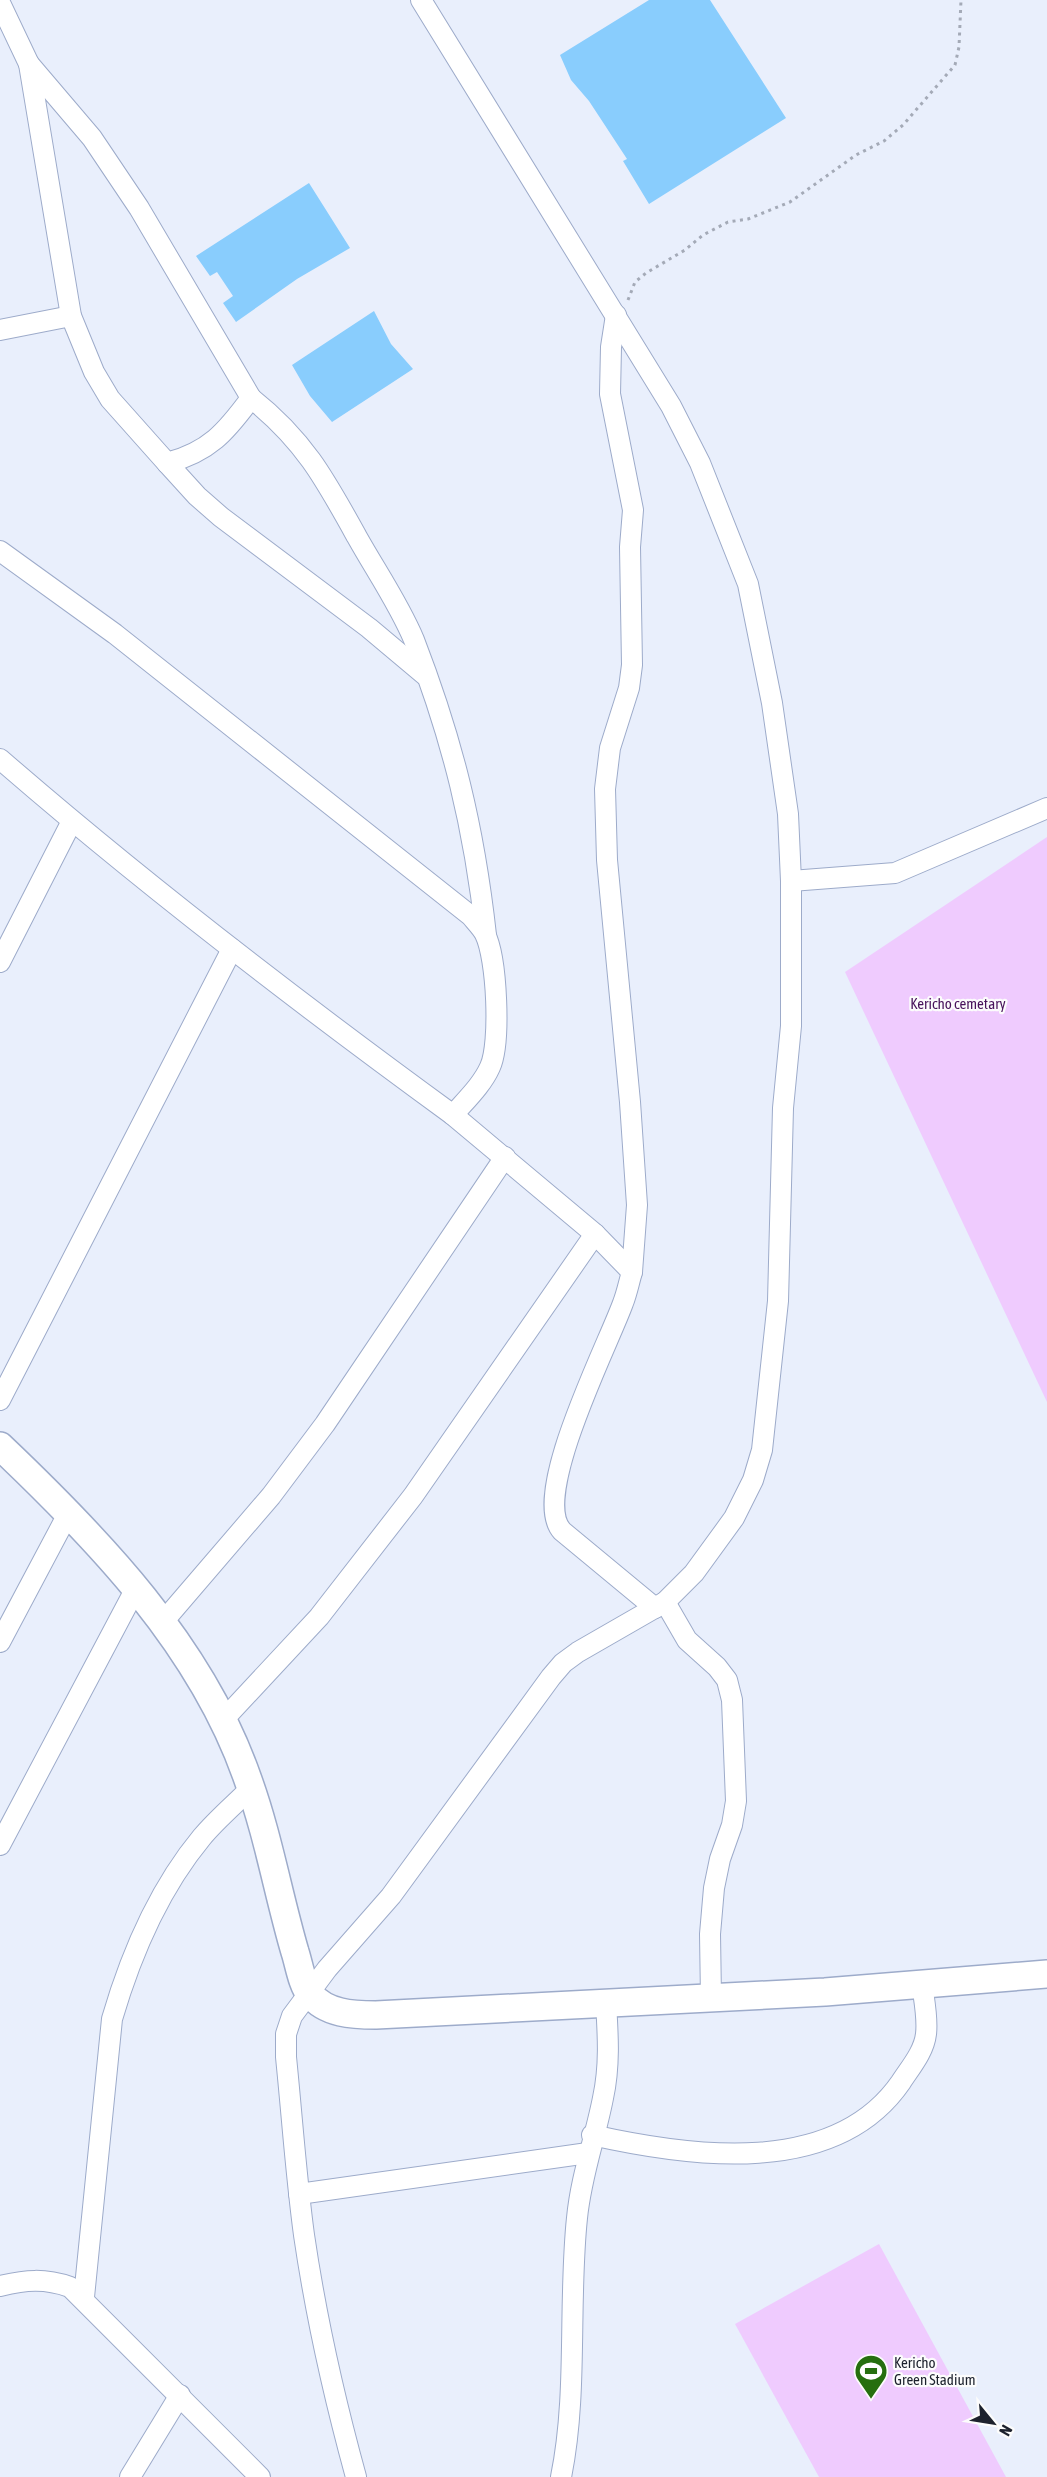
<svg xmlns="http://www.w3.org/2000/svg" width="1047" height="2477" font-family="'Asap Condensed',sans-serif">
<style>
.green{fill:#efcbfe}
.building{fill:#89cdfd}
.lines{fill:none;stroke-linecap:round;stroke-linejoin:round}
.street-casing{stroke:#9dabca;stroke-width:22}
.secondary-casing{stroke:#9dabca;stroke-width:30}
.path{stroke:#a4aab7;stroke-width:3;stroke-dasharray:3 4.5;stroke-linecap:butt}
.street{stroke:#fff;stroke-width:20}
.secondary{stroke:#fff;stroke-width:27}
.labels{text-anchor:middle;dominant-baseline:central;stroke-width:4.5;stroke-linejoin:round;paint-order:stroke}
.park-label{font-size:15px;fill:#48135b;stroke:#fcfcfc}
.poi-label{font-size:15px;fill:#1c212d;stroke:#fcfcfc;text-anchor:start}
</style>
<rect width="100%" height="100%" fill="#e9effc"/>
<!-- green -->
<g class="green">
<polygon points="1047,837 1047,1402 845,972"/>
<polygon points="879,2244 1006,2477 819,2477 735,2324"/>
</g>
<!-- building -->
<g class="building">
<polygon points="649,0 710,0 786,118 649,204 623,161 627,159 589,101 571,80 560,55"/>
<polygon points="309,183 350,248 297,279 236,322 223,303 233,296 217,272 210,276 196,256"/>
<polygon points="374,311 391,344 413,369 332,422 310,396 292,365"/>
</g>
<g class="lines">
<!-- street casing -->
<g class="street-casing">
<g id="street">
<polyline points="0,3 29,64"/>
<path d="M29 64 92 138 139 208 251 398C226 432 209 452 167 463L110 399 94 372 71 316Z"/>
<polyline points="616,315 611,347 610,394 633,510 630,547 632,665 629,688 610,748 605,789 607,860 630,1102 637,1205 632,1272"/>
<polyline points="0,330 71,316"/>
<path d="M251 398C304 440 325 479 357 537 376 571 399 604 414 640 453 741 474 827 486 935"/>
<polyline points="167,463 197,496 221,517 369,628 425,675"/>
<path d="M0 551 115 634 471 916C475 921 482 928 485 934 497 958 501 1043 490 1067 482 1085 466 1100 453 1115 298 1002 145 885 0 759"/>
<polyline points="791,881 895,873 1047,808"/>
<polyline points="0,962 72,821"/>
<path d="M453 1115 595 1234 632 1272C629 1282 627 1293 623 1303 608 1345 530 1496 562 1531L655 1608"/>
<polyline points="0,1400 232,949"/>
<polyline points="665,1602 687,1640 717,1667 727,1680 732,1700 736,1801 732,1825 720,1859 714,1888 710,1934 711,1998"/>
<polyline points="162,1623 271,1496 325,1424 505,1157"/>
<polyline points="0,1642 69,1512"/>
<polyline points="224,1719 319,1617 413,1496 595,1234"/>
<polyline points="0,1845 135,1590"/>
<path d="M592 2135C690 2157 835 2178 901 2082 910 2068 924 2052 926 2034 928 2018 924 2000 922 1984"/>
<polyline points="299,2194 588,2153"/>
<path d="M0 2286C26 2280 44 2278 70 2287L260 2477"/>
<path d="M84 2297 112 2019C131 1954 158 1890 202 1837 216 1820 235 1804 251 1788"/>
<polyline points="130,2477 180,2395"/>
<path d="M356 2477C334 2397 316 2317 304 2235 296 2176 292 2116 286 2057V2034L292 2016 327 1969 391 1896 551 1677 563 1663 578 1652 665 1602 694 1573 734 1518 753 1480 762 1450 778 1301 783 1108 791 1026V881L788 814 772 703 748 584 700 463 671 406 421 0"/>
<path d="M561 2477C578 2394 568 2303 577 2218 581 2176 595 2139 603 2098 610 2066 608 2035 606 2003"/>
</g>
</g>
<!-- secondary casing -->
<g class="secondary-casing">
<path id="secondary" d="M0 1446C99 1540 201 1646 247 1777 268 1834 278 1894 295 1952 299 1964 302 1985 310 1994 326 2014 353 2015 376 2015L825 1992 1047 1974"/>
</g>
<!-- path -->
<polyline class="path" points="628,300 635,282 646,273 685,250 703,235 728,222 748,219 790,202 856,155 884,141 903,125 955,65 959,47 961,0"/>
<!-- street -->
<use href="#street" class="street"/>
<!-- secondary -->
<use href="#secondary" class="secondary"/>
</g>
<!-- icons -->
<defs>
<g id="stadium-pin" transform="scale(1.725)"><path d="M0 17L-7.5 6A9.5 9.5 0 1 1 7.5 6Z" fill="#266f0f" stroke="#fcfcfc"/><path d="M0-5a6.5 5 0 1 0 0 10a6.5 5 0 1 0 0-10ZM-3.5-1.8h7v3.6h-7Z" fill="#fff"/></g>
</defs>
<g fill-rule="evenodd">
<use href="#stadium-pin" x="871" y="2371"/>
</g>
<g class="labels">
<!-- park labels -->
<g class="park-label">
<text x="958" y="1003">Kericho cemetary</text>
</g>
<!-- poi labels -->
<g class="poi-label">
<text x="894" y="2362">Kericho<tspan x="894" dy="17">Green Stadium</tspan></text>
</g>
</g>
<!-- north arrow -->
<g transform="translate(993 2423) rotate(120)" stroke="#fcfcfc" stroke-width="4.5" paint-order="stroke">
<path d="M0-4.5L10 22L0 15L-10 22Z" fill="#1c212d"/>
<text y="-9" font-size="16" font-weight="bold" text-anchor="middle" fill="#1c212d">N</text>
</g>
</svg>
